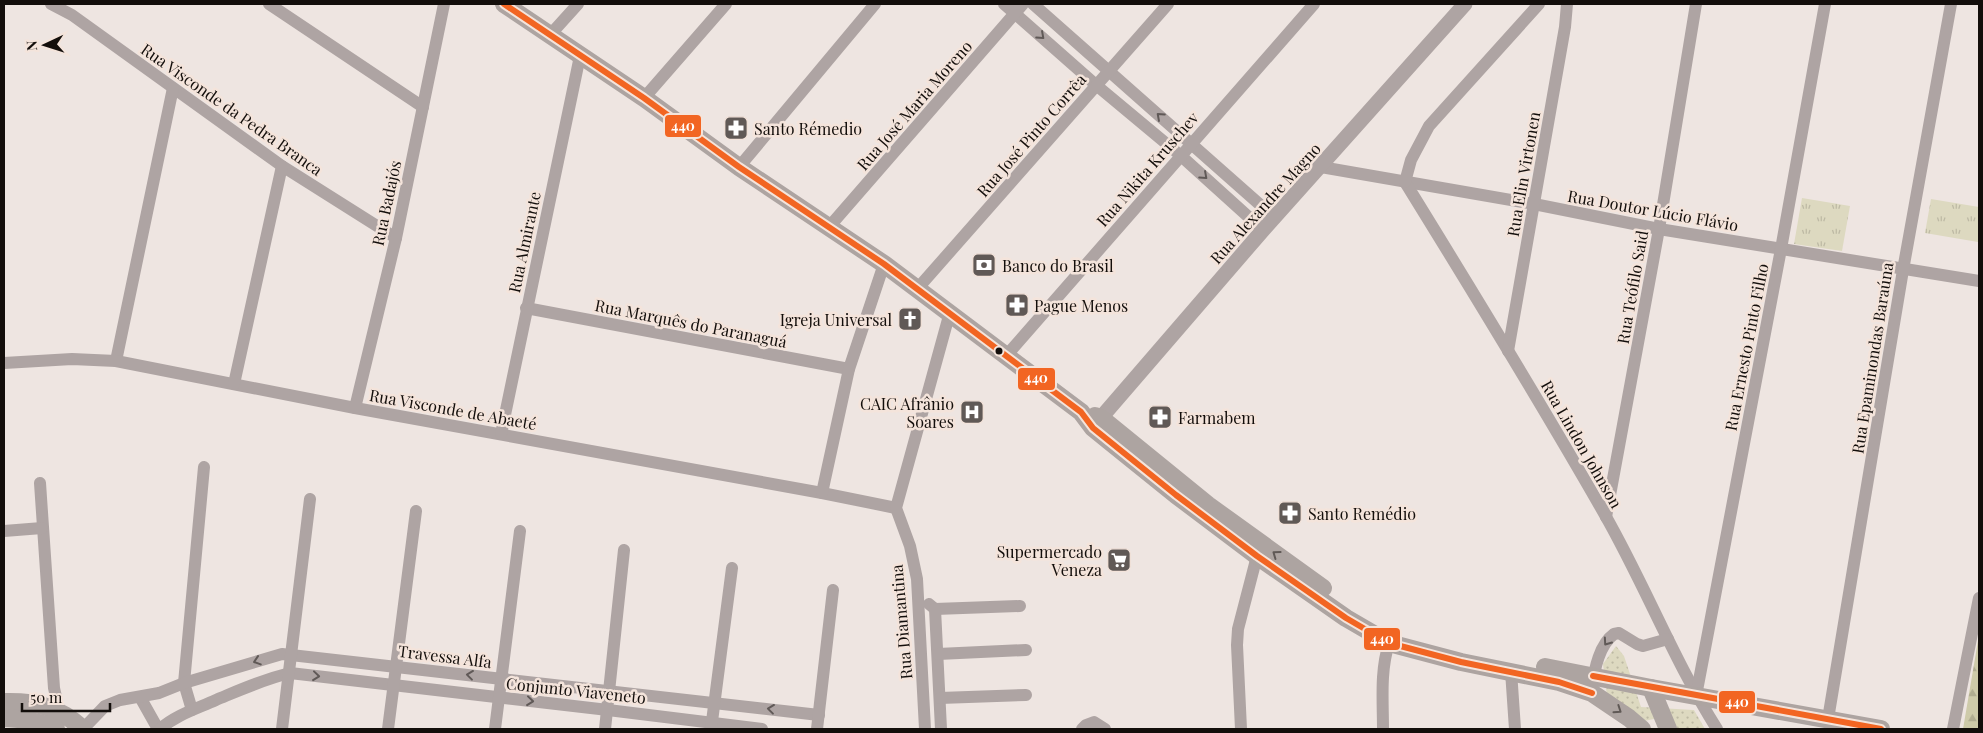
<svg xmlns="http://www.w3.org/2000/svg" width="1983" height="733" font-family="'Playfair Display',serif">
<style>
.grass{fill:url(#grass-tufts)}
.forest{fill:url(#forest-firs)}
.park{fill:url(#park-dots)}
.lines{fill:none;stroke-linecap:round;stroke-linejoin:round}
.minor{stroke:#aea4a3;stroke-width:12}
.tertiary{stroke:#aea4a3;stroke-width:15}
.secondary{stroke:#ada4a1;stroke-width:18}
.bus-1-casing{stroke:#f4e4db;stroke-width:10}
.bus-1{stroke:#f26522;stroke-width:6}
.oneway{stroke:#605957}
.oneway2{stroke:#605956}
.bus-dot{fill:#130e0b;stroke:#f4e4db;stroke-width:2}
.labels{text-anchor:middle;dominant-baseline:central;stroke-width:5;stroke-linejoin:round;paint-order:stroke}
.street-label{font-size:16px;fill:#130e0b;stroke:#f4e4db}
.poi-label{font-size:16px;fill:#130e0b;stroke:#f4e4db;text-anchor:start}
.line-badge{stroke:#f4e4db;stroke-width:2}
.badge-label{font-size:14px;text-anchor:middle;font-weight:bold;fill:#fff}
</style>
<defs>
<pattern id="grass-tufts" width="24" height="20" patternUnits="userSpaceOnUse" patternTransform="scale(1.25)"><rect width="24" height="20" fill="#ddd9c0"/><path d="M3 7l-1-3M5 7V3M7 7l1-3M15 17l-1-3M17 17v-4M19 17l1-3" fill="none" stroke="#bdb9a4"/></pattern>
<pattern id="forest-firs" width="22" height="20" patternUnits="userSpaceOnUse" patternTransform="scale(1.25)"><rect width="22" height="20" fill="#cecaa9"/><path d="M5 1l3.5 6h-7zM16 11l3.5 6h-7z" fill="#b0ac90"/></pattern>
<pattern id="park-dots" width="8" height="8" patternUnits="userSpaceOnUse" patternTransform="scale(1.25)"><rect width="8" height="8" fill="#ddd9c0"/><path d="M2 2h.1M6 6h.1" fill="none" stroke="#bdb9a4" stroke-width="1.8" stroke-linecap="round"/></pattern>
</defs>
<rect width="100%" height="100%" fill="#eee5e1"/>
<!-- grass -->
<g class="grass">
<polygon points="1802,198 1850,206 1842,251 1794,244"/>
<polygon points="1931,199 1979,207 1978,242 1925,233"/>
</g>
<!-- forest -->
<polygon class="forest" points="1979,635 1979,729 1963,729"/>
<!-- park -->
<polygon class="park" points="1616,646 1624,656 1641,707 1694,710 1705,729 1671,729 1664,717 1639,722 1607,696 1603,664"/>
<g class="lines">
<!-- minor -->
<g class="minor">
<polyline points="51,4 72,15 282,166 396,238"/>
<polyline points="269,4 423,107"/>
<polyline points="1004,4 1096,85 1180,155 1263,230"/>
<polyline points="1033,4 1275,218"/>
<polyline points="550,35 578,4"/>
<polyline points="644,98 726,4"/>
<polyline points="739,167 875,4"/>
<polyline points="1321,167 1534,204 1659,229 1979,281"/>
<path d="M1405 182C1473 292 1541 403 1605 515 1645 585 1674 661 1717 729"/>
<polyline points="1405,182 1411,160 1429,126 1539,4"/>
<polyline points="829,227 1023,4"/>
<polyline points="918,288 1168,4"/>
<polyline points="526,308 849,369"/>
<polyline points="1508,351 1565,27 1567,4"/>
<polyline points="1006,356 1314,4"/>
<polyline points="116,361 173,88"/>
<polyline points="4,363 72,359 116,361 355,408 822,493 896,508"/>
<polyline points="234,384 282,166"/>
<polyline points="355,408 396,238 444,4"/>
<polyline points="501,434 580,56"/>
<polyline points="40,483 54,688 59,710"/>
<polyline points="822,493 849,369 884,264"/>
<polyline points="1606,517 1659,229 1696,4"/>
<polyline points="4,531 42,528"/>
<polyline points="929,604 935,609 1020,606"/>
<polyline points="935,609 941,729"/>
<polyline points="938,654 1026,650"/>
<polyline points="1511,671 1515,729"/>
<path d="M1593 685C1594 669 1600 644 1614 634L1619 633 1637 644 1643 646 1668 639"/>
<polyline points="1696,696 1781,249 1825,4"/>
<polyline points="140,697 158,729"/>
<polyline points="940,698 1026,695"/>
<polyline points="192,710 184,683 204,467"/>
<polyline points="1828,719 1903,270 1951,4"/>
<polyline points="83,729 105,706 120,700 159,693 184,683 282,654 819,715"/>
<path d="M160 729C176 715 196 709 216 700 240 690 264 679 290 673L608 710 762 729"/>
<polyline points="282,729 310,499"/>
<polyline points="388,729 416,511"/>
<polyline points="495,729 520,531"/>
<polyline points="605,729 624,550"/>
<polyline points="711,729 732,568"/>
<polyline points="817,729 833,590"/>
<polyline points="925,729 917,579 910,546 896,508 950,312"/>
<polyline points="1082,729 1086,725 1094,722 1105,729"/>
<polyline points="1241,729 1237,645 1238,629 1257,556"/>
<path d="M1383 729C1383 701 1380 671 1389 643"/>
<polyline points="1953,729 1979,598"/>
</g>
<!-- tertiary -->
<polyline class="tertiary" points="1093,427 1263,230 1465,4"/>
<!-- secondary -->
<g class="secondary">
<polyline points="504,4 644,98 739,167 884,264 1081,412 1093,428 1109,441 1176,495 1257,556 1346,618 1389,643 1461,662 1559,682 1592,693 1629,718 1642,729"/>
<polyline points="1095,416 1101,418 1208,505 1323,588"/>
<polyline points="1545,667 1651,688 1881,729"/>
<polyline points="1651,688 1668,729"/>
<path d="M4 702C36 701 59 707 83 729"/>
<path d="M4 718C23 719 38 721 56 729"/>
</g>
<!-- bus-1 casing -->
<g class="bus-1-casing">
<g id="bus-1">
<polyline points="504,4 644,98 739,167 884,264 1081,412 1093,428 1176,495 1257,556 1346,618 1389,643 1461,662 1559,682 1592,693"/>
<polyline points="1593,676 1881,729"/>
</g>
</g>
<!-- bus-1 -->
<use href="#bus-1" class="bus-1"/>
</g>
<!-- one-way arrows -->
<defs><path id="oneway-chevron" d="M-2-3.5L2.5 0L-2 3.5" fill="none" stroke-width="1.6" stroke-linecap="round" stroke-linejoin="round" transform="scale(1.25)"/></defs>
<g class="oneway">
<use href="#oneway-chevron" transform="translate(1041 36) rotate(42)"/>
<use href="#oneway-chevron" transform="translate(1160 116) rotate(-138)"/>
<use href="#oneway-chevron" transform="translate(1204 176) rotate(42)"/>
<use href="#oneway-chevron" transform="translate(1607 642) rotate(125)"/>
<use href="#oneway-chevron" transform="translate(257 661) rotate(162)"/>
<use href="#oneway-chevron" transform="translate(470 675) rotate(-173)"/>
<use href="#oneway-chevron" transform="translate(316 676) rotate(6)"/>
<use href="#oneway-chevron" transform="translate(530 701) rotate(6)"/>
<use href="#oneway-chevron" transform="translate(771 709) rotate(-173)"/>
</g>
<g class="oneway2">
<use href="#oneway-chevron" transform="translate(1276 554) rotate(-144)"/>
<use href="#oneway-chevron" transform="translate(1618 710) rotate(34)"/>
</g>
<!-- icons -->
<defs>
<g id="pharmacy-square" transform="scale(1.25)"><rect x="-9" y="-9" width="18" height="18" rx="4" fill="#605956" stroke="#f4e4db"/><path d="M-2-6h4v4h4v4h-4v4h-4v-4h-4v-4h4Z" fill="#fff"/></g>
<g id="bank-square" transform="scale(1.25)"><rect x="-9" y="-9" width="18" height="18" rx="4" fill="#605956" stroke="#f4e4db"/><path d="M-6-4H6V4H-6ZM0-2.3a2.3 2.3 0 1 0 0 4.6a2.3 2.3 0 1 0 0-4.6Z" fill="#fff"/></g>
<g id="church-square" transform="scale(1.25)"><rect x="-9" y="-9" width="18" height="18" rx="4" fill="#605956" stroke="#f4e4db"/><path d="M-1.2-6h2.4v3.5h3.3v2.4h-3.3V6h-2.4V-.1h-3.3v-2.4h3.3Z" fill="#fff"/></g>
<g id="hospital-square" transform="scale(1.25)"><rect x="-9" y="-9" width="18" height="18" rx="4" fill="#605956" stroke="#f4e4db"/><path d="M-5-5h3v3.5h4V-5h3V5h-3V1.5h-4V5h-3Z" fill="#fff"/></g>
<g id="supermarket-square" transform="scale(1.25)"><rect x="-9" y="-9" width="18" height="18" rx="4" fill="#605956" stroke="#f4e4db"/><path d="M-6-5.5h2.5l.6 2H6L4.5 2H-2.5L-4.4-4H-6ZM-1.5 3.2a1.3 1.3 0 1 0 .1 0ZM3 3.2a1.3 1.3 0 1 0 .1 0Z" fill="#fff"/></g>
</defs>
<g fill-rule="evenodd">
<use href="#pharmacy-square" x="736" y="128"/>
<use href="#bank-square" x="984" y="265"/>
<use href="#pharmacy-square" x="1017" y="305"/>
<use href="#church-square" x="910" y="319"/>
<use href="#hospital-square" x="972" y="412"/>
<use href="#pharmacy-square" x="1160" y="417"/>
<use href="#pharmacy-square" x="1290" y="513"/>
<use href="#supermarket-square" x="1119" y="560"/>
</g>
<!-- markers -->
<circle class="bus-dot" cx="999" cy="351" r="4.5"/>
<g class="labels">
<!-- street labels -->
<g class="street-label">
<text transform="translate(914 105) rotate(-49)">Rua José Maria Moreno</text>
<text transform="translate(232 109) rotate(35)">Rua Visconde da Pedra Branca</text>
<text transform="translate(1031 135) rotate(-49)">Rua José Pinto Corrêa</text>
<text transform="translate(1147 169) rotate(-49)">Rua Nikita Kruschev</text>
<text transform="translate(1523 174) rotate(-80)">Rua Elin Virtonen</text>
<text transform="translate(386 203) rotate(-78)">Rua Badajós</text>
<text transform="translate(1265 203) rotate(-48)">Rua Alexandre Magno</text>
<text transform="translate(1653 210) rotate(10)">Rua Doutor Lúcio Flávio</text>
<text transform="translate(524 242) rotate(-78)">Rua Almirante</text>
<text transform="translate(1632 287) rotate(-80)">Rua Teófilo Said</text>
<text transform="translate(691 323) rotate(11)">Rua Marquês do Paranaguá</text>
<text transform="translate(1746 347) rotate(-79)">Rua Ernesto Pinto Filho</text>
<text transform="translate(1872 358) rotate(-81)">Rua Epaminondas Baraúna</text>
<text transform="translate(453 409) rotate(10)">Rua Visconde de Abaeté</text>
<text transform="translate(1582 444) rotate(60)">Rua Lindon Johnson</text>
<text transform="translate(901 622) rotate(-95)">Rua Diamantina</text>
<text transform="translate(445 656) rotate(7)">Travessa Alfa</text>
<text transform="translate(576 690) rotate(6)">Conjunto Viaveneto</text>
</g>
<!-- poi labels -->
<g class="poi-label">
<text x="754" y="128">Santo Rémedio</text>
<text x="1002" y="265">Banco do Brasil</text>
<text x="1034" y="305">Pague Menos</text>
<text x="892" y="319" text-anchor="end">Igreja Universal</text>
<text x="954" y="403" text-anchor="end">CAIC Afrânio<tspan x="954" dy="18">Soares</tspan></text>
<text x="1178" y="417">Farmabem</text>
<text x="1308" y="513">Santo Remédio</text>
<text x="1102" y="551" text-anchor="end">Supermercado<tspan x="1102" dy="18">Veneza</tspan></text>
</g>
</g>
<g class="line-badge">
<rect x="664" y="114" width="38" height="24" rx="5" fill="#f26522"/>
<rect x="1017" y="367" width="39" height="24" rx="5" fill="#f26522"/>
<rect x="1363" y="627" width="38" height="24" rx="5" fill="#f26522"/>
<rect x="1718" y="690" width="38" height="24" rx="5" fill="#f26522"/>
</g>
<g class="badge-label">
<text x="683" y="131">440</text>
<text x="1036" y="383">440</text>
<text x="1382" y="644">440</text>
<text x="1737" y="707">440</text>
</g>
<!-- border -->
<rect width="1983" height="733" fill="none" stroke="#130e0b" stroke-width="10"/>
<!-- north arrow -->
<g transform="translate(45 45) rotate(266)" stroke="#f4e4db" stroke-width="4" paint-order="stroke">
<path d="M0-4L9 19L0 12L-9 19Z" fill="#130e0b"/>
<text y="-8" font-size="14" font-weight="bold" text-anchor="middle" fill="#130e0b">N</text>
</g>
<!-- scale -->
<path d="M22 703v8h88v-8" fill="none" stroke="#130e0b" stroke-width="2.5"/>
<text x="30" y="703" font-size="15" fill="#130e0b" stroke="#f4e4db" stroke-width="4" paint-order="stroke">50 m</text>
</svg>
